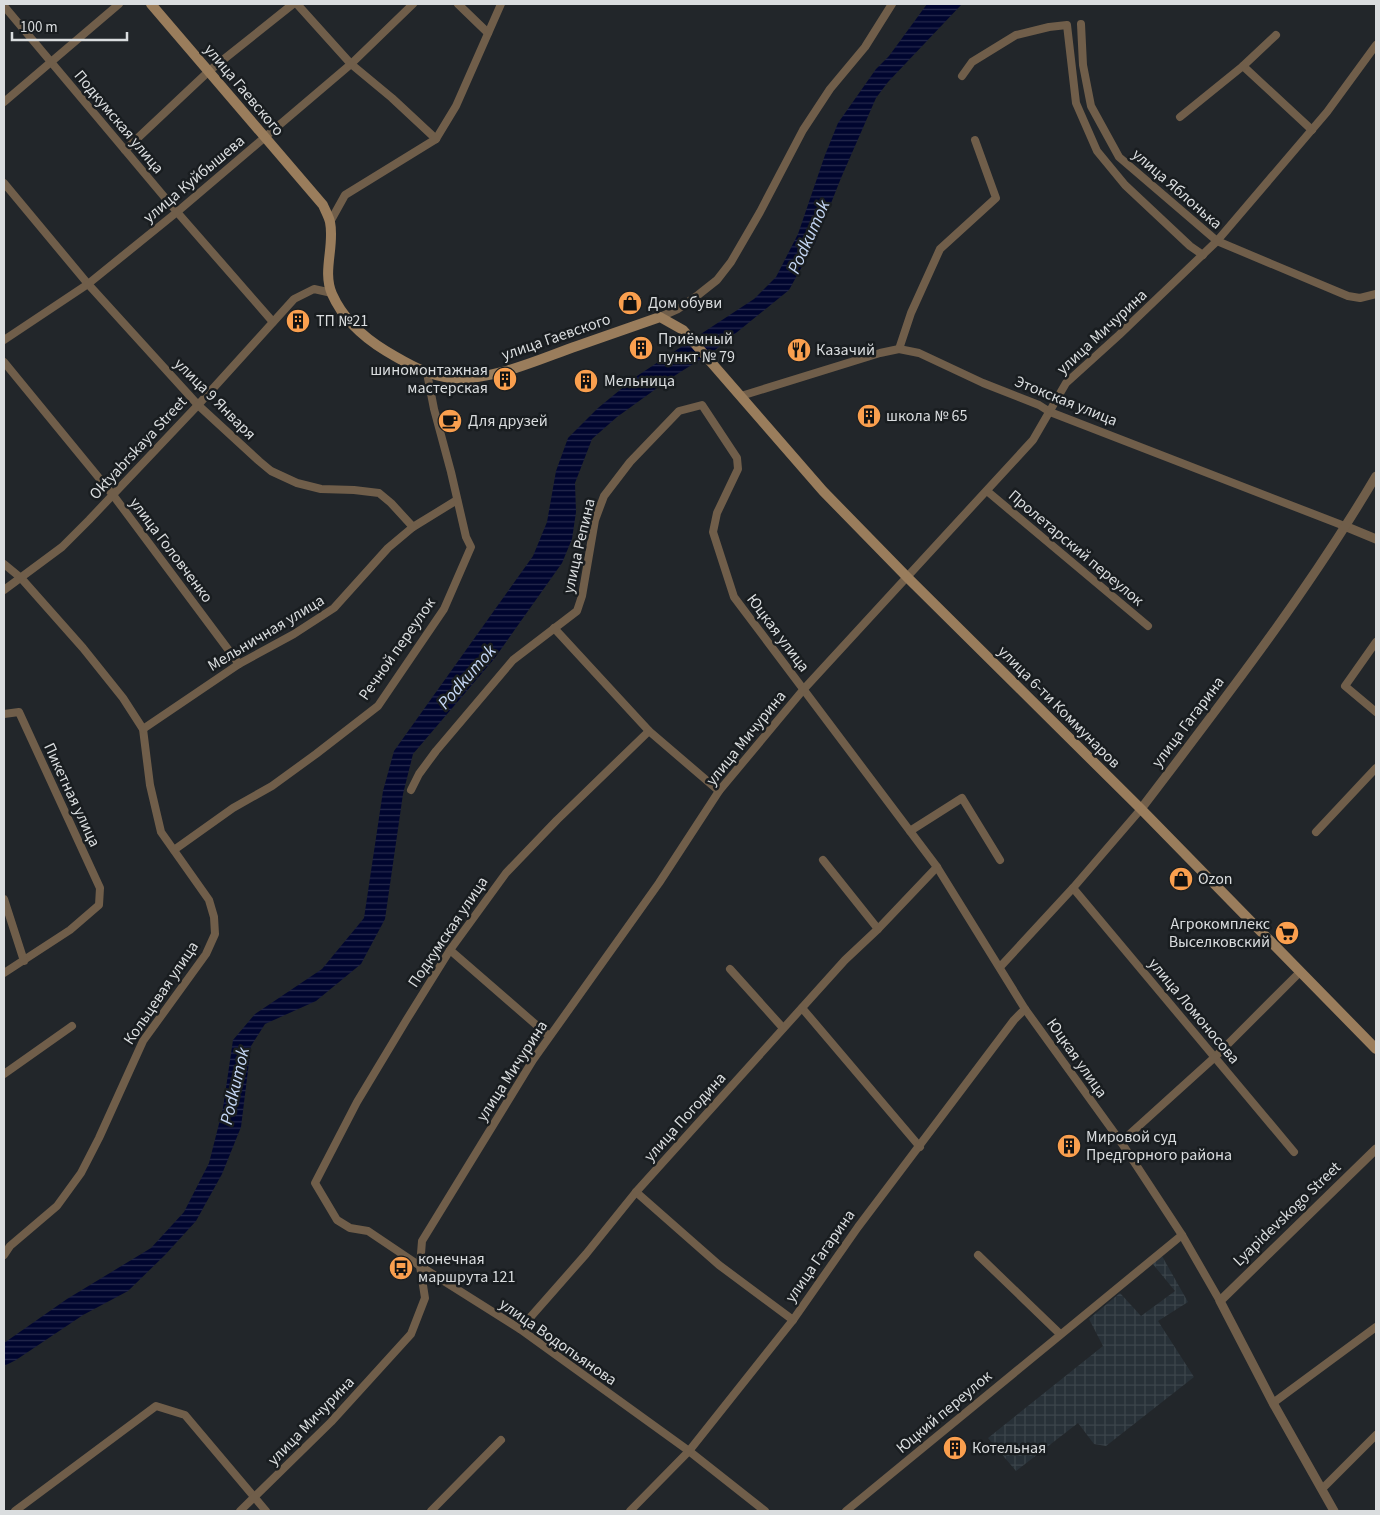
<svg xmlns="http://www.w3.org/2000/svg" width="1380" height="1515" font-family="'Source Sans 3',sans-serif">
<style>
.industrial{fill:url(#industrial-grid)}
.water{fill:url(#water-rules)}
.lines{fill:none;stroke-linecap:round;stroke-linejoin:round}
.minor{stroke:#705e4a;stroke-width:8}
.tertiary{stroke:#705e4a;stroke-width:9}
.secondary{stroke:#9a7d5c;stroke-width:10}
.labels{text-anchor:middle;dominant-baseline:central;stroke-width:5;stroke-linejoin:round;paint-order:stroke}
.street-label{font-size:16px;fill:#dadddf;stroke:#191d20}
.poi-label{font-size:16px;fill:#dadddf;stroke:#191d20;text-anchor:start}
.water-label{font-size:18px;font-style:italic;fill:#c5d7f5;stroke:#191d20}
</style>
<defs>
<pattern id="industrial-grid" width="8" height="8" patternUnits="userSpaceOnUse" patternTransform="scale(1.25)"><rect width="8" height="8" fill="#283138"/><path d="M0 4h8M4 0v8" fill="none" stroke="#3c454b"/></pattern>
<pattern id="water-rules" width="6" height="5" patternUnits="userSpaceOnUse" patternTransform="scale(1.25)"><rect width="6" height="5" fill="#00052f"/><path d="M0 2.5h6" fill="none" stroke="#25294d"/></pattern>
</defs>
<rect width="100%" height="100%" fill="#22262a"/>
<!-- industrial -->
<polygon class="industrial" points="1162,1256 1188,1302 1158,1321 1194,1377 1106,1446 1094,1444 1078,1423 1016,1471 988,1438 1103,1346 1089,1319 1120,1293 1141,1316 1175,1291 1152,1263"/>
<!-- water -->
<polygon class="water" points="927,4 962,4 888,82 876,98 841,178 816,241 789,290 715,350 671,378 617,417 592,439 575,483 576,512 572,539 562,563 494,659 413,754 403,794 385,919 361,964 316,1001 265,1024 251,1046 241,1127 222,1174 196,1221 165,1255 128,1291 83,1315 16,1360 4,1366 4,1343 67,1299 151,1248 184,1212 209,1163 223,1108 233,1040 255,1014 322,969 364,918 383,791 394,751 533,556 547,522 556,471 568,438 598,408 637,376 754,299 776,277 798,234 825,155 838,123 876,69 889,56"/>
<g class="lines">
<!-- minor -->
<g class="minor">
<polyline points="297,4 351,64 392,98 436,139"/>
<polyline points="458,4 488,33"/>
<polyline points="4,6 177,212 273,322"/>
<polyline points="1081,24 1083,65 1091,106 1119,157 1217,241 1348,296 1360,298 1376,294"/>
<polyline points="1243,66 1312,130"/>
<polyline points="962,76 972,62 1016,35 1049,27 1067,25 1076,103 1097,151 1125,185 1190,246 1203,255"/>
<polyline points="4,102 119,4"/>
<polyline points="1180,117 1243,66 1276,35"/>
<polyline points="125,150 209,71 293,4"/>
<polyline points="4,183 88,284 198,405 259,461 271,471 297,483 321,489 354,490 379,493 391,503 413,527 457,500"/>
<polyline points="330,222 345,195 436,139 456,106 501,4"/>
<polyline points="660,317 678,309 698,295 717,280 731,262 760,212 803,130 830,89 865,47 892,4"/>
<polyline points="4,340 88,284 177,212 351,64 413,4"/>
<polyline points="899,349 911,313 940,249 996,198 975,140"/>
<polyline points="4,362 113,495 239,664"/>
<polyline points="741,396 880,353 899,349 919,353 983,383 1039,405 1050,412 1347,527"/>
<polyline points="987,491 1148,626"/>
<polyline points="4,564 21,578 83,648 123,698 143,729 150,785 161,832 209,900 214,917 215,934 206,954 143,1041 99,1138 81,1173 57,1206 10,1246 4,1255"/>
<polyline points="4,590 62,547 89,520 198,405 294,299 314,289 332,293"/>
<polyline points="554,628 649,731 719,791"/>
<polyline points="1376,642 1345,686 1376,712"/>
<polyline points="4,714 19,712 100,888 99,905 70,930 4,973"/>
<polyline points="143,729 239,664 294,634 334,608 388,548 413,527"/>
<polyline points="649,731 557,820 506,873 450,950 407,1019 357,1102 315,1183 337,1220 350,1228 368,1231 420,1266 520,1329 689,1451 765,1511"/>
<polyline points="411,790 419,774 436,751 513,660 577,611 582,596 595,520 604,496 630,462 679,411 702,405 737,458 738,469 717,513 713,532 734,597 937,867 1025,1009 1121,1142 1182,1235 1220,1301"/>
<polyline points="910,831 962,798 1000,860"/>
<polyline points="1316,832 1376,768"/>
<polyline points="174,850 233,808 272,786 316,754 378,706 444,609 471,547 466,537 451,472 434,409 427,373"/>
<polyline points="823,860 878,929"/>
<polyline points="1073,888 1294,1152"/>
<polyline points="4,899 24,961"/>
<polyline points="450,950 549,1036"/>
<polyline points="1000,967 1073,888 1141,809"/>
<polyline points="730,969 783,1028"/>
<polyline points="802,1008 920,1147"/>
<polyline points="4,1074 72,1026"/>
<polyline points="1121,1142 1215,1057 1300,972"/>
<polyline points="636,1192 719,1265 793,1320"/>
<polyline points="978,1255 1060,1334"/>
<polyline points="520,1329 586,1254 636,1192 845,960 878,929 937,867"/>
<polyline points="1273,1403 1376,1327"/>
<polyline points="1322,1489 1376,1435"/>
<polyline points="15,1511 156,1406 185,1415 266,1511"/>
<polyline points="240,1511 331,1422 411,1334 425,1298 420,1266 422,1241 533,1060 659,883 719,791 803,690 1033,440 1066,383 1119,335 1217,241 1327,112 1376,45"/>
<polyline points="431,1511 501,1440"/>
<polyline points="630,1511 689,1451 793,1320 858,1227 1014,1020 1025,1009"/>
<polyline points="846,1511 1182,1235"/>
</g>
<!-- tertiary -->
<g class="tertiary">
<polyline points="1347,527 1376,539"/>
<path d="M1141 809C1223 701 1307 593 1376 476"/>
<polyline points="1334,1511 1273,1403 1220,1301 1376,1149"/>
</g>
<!-- secondary -->
<path class="secondary" d="M151 4 323 205C325 210 329 217 330 222 335 246 322 271 332 294 343 319 363 337 386 351 406 363 428 376 452 378 496 380 537 360 577 346 605 336 632 327 660 317L683 330 823 491 907 577 1141 809 1376 1049"/>
</g>
<!-- icons -->
<defs>
<g id="shop-disc" transform="scale(1.25)"><circle r="9.5" fill="#fa9f4e" stroke="#191d20"/><path d="M-5-2.5h2.3a2.7 3.5 0 0 1 5.4 0H5L5.5 6h-11ZM-1.5-2.5h3a1.5 2.3 0 0 0-3 0Z" fill="#111"/></g>
<g id="building-disc" transform="scale(1.25)"><circle r="9.5" fill="#fa9f4e" stroke="#191d20"/><path d="M-4-6H4V6H1V3H-1V6H-4ZM-2.5-4.3h1.7v1.8h-1.7ZM.8-4.3h1.7v1.8H.8ZM-2.5-1h1.7V.8h-1.7ZM.8-1h1.7V.8H.8Z" fill="#111"/></g>
<g id="restaurant-disc" transform="scale(1.25)"><circle r="9.5" fill="#fa9f4e" stroke="#191d20"/><path d="M-5-6h1v4h1v-4h1v4h1v-4h1v5L-1.5 .5V6h-2V.5L-5-1ZM5-6V6H3V1.5H1.5Q1.5-4 5-6Z" fill="#111"/></g>
<g id="cafe-disc" transform="scale(1.25)"><circle r="9.5" fill="#fa9f4e" stroke="#191d20"/><path d="M-5.5-4.5H6V0H3Q3 3.5 0 3.5H-2.5Q-5.5 3.5-5.5 0ZM3-3.2v2h1.7v-2ZM-6 4.5H4V6H-6Z" fill="#111"/></g>
<g id="supermarket-disc" transform="scale(1.25)"><circle r="9.5" fill="#fa9f4e" stroke="#191d20"/><path d="M-6-5.5h2.5l.6 2H6L4.5 2H-2.5L-4.4-4H-6ZM-1.5 3.2a1.3 1.3 0 1 0 .1 0ZM3 3.2a1.3 1.3 0 1 0 .1 0Z" fill="#111"/></g>
<g id="bus-disc" transform="scale(1.25)"><circle r="9.5" fill="#fa9f4e" stroke="#191d20"/><path d="M-5-6H5V4H4V6H2V4H-2V6H-4V4H-5ZM-3.5-4V0h7V-4ZM-3.5 1.2v1.5H-2V1.2ZM2 1.2v1.5H3.5V1.2Z" fill="#111"/></g>
</defs>
<g fill-rule="evenodd">
<use href="#shop-disc" x="630" y="303"/>
<use href="#building-disc" x="298" y="321"/>
<use href="#building-disc" x="641" y="348"/>
<use href="#restaurant-disc" x="799" y="350"/>
<use href="#building-disc" x="505" y="379"/>
<use href="#building-disc" x="586" y="381"/>
<use href="#building-disc" x="869" y="416"/>
<use href="#cafe-disc" x="450" y="421"/>
<use href="#shop-disc" x="1181" y="879"/>
<use href="#supermarket-disc" x="1287" y="933"/>
<use href="#building-disc" x="1069" y="1146"/>
<use href="#bus-disc" x="401" y="1268"/>
<use href="#building-disc" x="955" y="1448"/>
</g>
<g class="labels">
<!-- street labels -->
<g class="street-label">
<text transform="translate(244 90) rotate(50)">улица Гаевского</text>
<text transform="translate(119 122) rotate(50)">Подкумская улица</text>
<text transform="translate(194 179) rotate(-40)">улица Куйбышева</text>
<text transform="translate(1177 189) rotate(41)">улица Яблонька</text>
<text transform="translate(1102 332) rotate(-43)">улица Мичурина</text>
<text transform="translate(556 337) rotate(-19)">улица Гаевского</text>
<text transform="translate(215 399) rotate(45)">улица 9 Января</text>
<text transform="translate(1066 401) rotate(22)">Этокская улица</text>
<text transform="translate(138 448) rotate(-47)">Oktyabrskaya Street</text>
<text transform="translate(579 546) rotate(-77)">улица Репина</text>
<text transform="translate(1076 548) rotate(40)">Пролетарский переулок</text>
<text transform="translate(171 550) rotate(53)">улица Головченко</text>
<text transform="translate(266 633) rotate(-31)">Мельничная улица</text>
<text transform="translate(778 633) rotate(53)">Юцкая улица</text>
<text transform="translate(397 649) rotate(-55)">Речной переулок</text>
<text transform="translate(1059 707) rotate(45)">улица 6-ти Коммунаров</text>
<text transform="translate(1188 722) rotate(-53)">улица Гагарина</text>
<text transform="translate(746 738) rotate(-51)">улица Мичурина</text>
<text transform="translate(72 795) rotate(65)">Пикетная улица</text>
<text transform="translate(448 932) rotate(-56)">Подкумская улица</text>
<text transform="translate(161 993) rotate(-56)">Кольцевая улица</text>
<text transform="translate(1194 1011) rotate(50)">улица Ломоносова</text>
<text transform="translate(1077 1058) rotate(55)">Юцкая улица</text>
<text transform="translate(512 1071) rotate(-57)">улица Мичурина</text>
<text transform="translate(685 1117) rotate(-48)">улица Погодина</text>
<text transform="translate(1287 1214) rotate(-44)">Lyapidevskogo Street</text>
<text transform="translate(820 1256) rotate(-55)">улица Гагарина</text>
<text transform="translate(558 1342) rotate(35)">улица Водопьянова</text>
<text transform="translate(944 1412) rotate(-40)">Юцкий переулок</text>
<text transform="translate(311 1421) rotate(-46)">улица Мичурина</text>
</g>
<!-- poi labels -->
<g class="poi-label">
<text x="648" y="303">Дом обуви</text>
<text x="316" y="321">ТП №21</text>
<text x="658" y="339">Приёмный<tspan x="658" dy="18">пункт № 79</tspan></text>
<text x="816" y="350">Казачий</text>
<text x="488" y="370" text-anchor="end">шиномонтажная<tspan x="488" dy="18">мастерская</tspan></text>
<text x="604" y="381">Мельница</text>
<text x="886" y="416">школа № 65</text>
<text x="468" y="421">Для друзей</text>
<text x="1198" y="879">Ozon</text>
<text x="1270" y="924" text-anchor="end">Агрокомплекс<tspan x="1270" dy="18">Выселковский</tspan></text>
<text x="1086" y="1137">Мировой суд<tspan x="1086" dy="18">Предгорного района</tspan></text>
<text x="418" y="1259">конечная<tspan x="418" dy="18">маршрута 121</tspan></text>
<text x="972" y="1448">Котельная</text>
</g>
<!-- water labels -->
<g class="water-label">
<text transform="translate(809 237) rotate(-66)">Podkumok</text>
<text transform="translate(467 677) rotate(-49)">Podkumok</text>
<text transform="translate(235 1086) rotate(-77)">Podkumok</text>
</g>
</g>
<!-- border -->
<rect width="1380" height="1515" fill="none" stroke="#dadddf" stroke-width="10"/>
<!-- scale -->
<path d="M12 32v8h115v-8" fill="none" stroke="#dadddf" stroke-width="2.5"/>
<text x="20" y="32" font-size="15" fill="#dadddf" stroke="#191d20" stroke-width="4" paint-order="stroke">100 m</text>
</svg>
